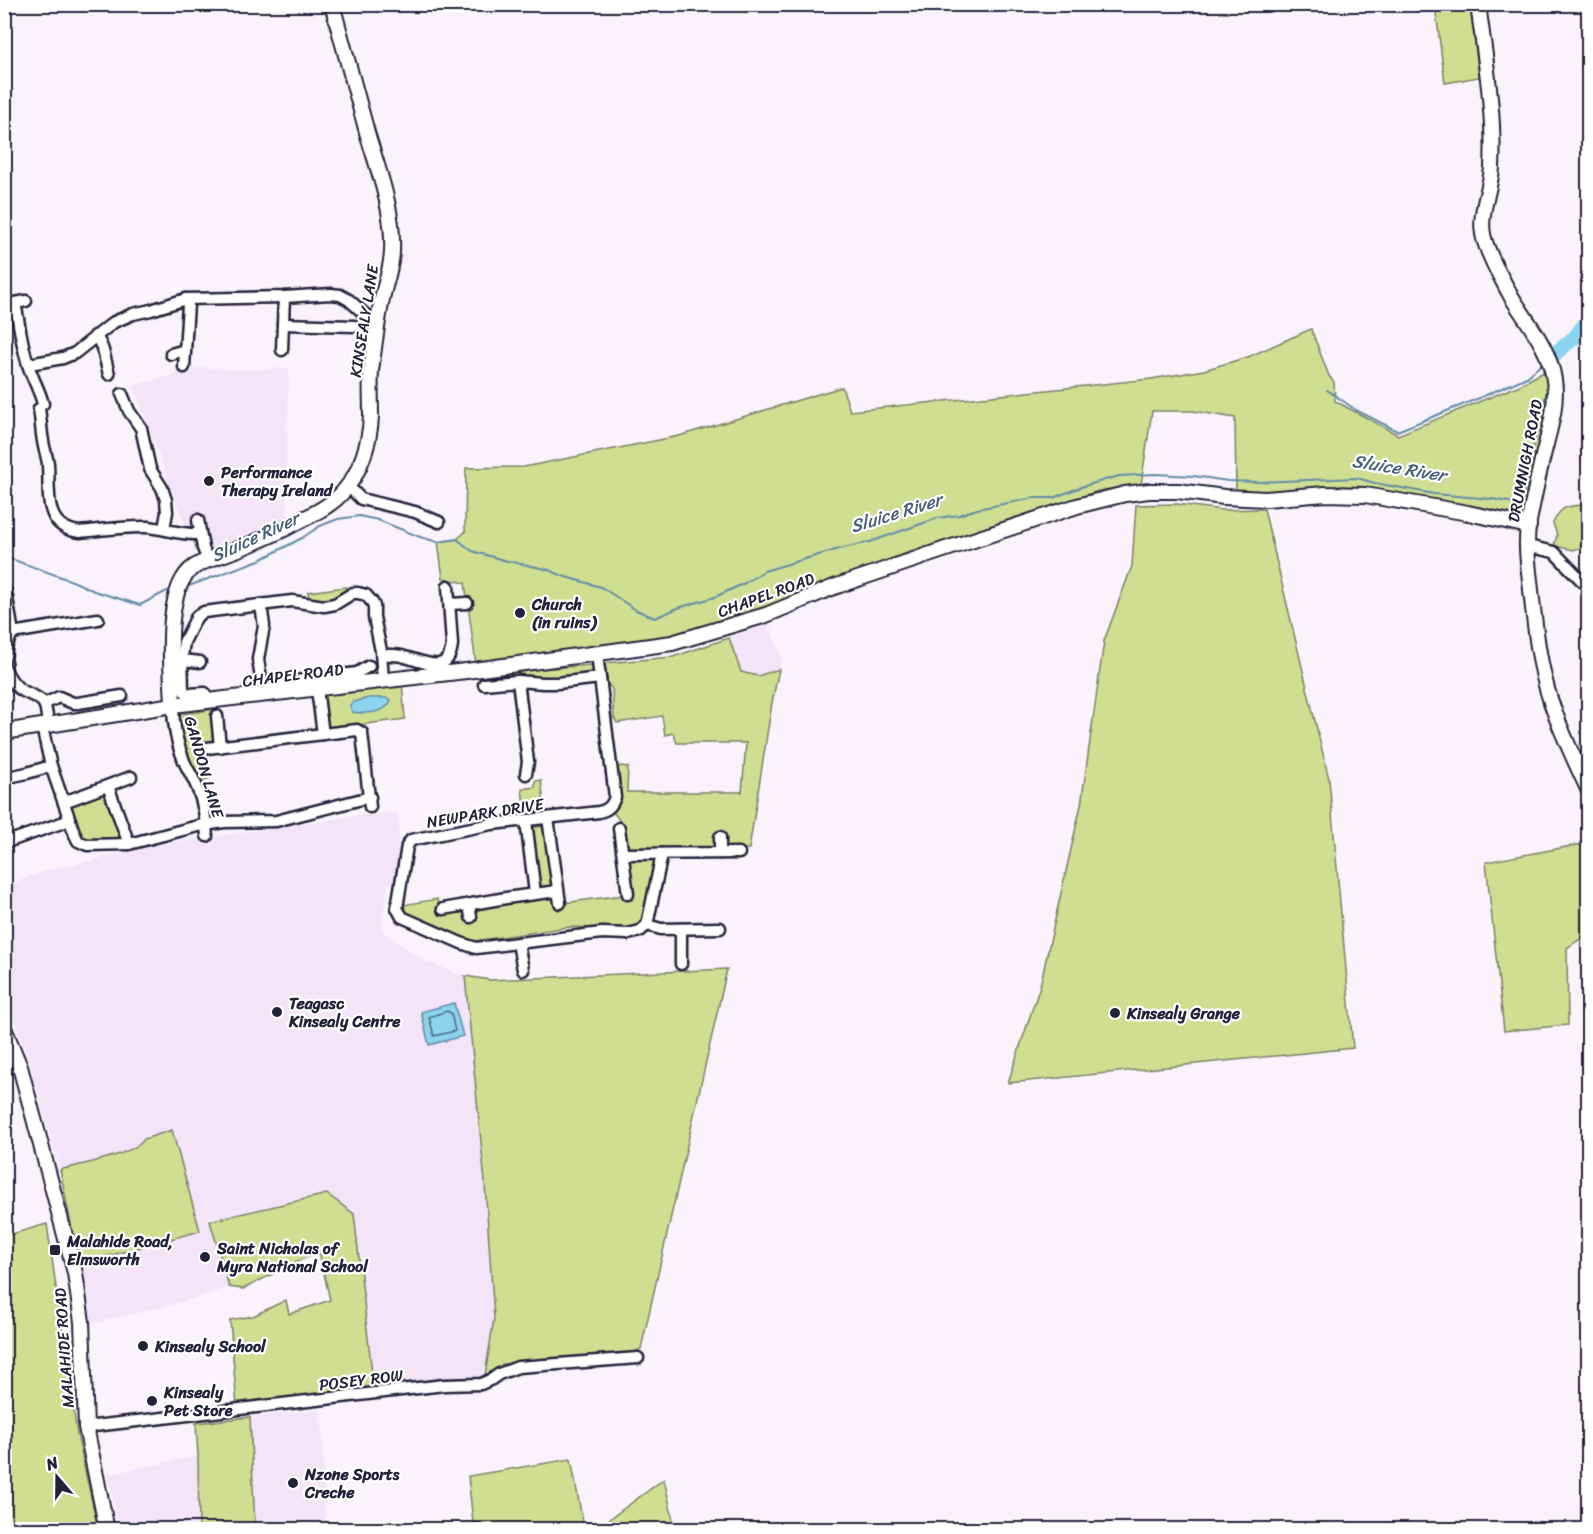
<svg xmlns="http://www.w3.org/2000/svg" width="1593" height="1534" font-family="Sriracha,sans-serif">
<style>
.built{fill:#f3e4f8}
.green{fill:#d0de92;stroke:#798066;stroke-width:1.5}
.water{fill:#8cd4ed;stroke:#628da6;stroke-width:1.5}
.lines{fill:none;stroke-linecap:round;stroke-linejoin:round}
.shore{stroke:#4c6982;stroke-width:1.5}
.stream{stroke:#628da6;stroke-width:2}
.river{stroke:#8cd4ed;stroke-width:15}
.street-casing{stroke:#22223b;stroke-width:15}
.secondary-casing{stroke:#22223b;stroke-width:18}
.street{stroke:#fff;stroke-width:10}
.secondary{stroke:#fff;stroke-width:14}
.poi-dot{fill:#22223b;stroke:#fff;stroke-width:2}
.labels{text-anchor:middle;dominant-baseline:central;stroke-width:4.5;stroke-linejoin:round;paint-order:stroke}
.street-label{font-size:16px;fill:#22223b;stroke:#fff}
.poi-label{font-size:16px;font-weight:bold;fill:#22223b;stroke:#fff;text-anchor:start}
.water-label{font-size:18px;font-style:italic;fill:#476079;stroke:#fff}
</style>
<rect width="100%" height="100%" fill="#faf3fc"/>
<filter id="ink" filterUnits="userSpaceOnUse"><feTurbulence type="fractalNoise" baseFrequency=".0167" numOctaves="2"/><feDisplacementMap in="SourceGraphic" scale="12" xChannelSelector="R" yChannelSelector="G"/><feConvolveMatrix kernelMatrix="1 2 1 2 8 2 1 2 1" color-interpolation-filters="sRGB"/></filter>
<g filter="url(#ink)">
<!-- built -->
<g class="built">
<polygon points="202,367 236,370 289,368 286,469 288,526 199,562 133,386"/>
<polygon points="769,624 782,658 779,669 758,676 741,673 729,638"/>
<polygon points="398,813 399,828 398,877 388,885 382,919 383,931 393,940 426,961 465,976 485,1183 494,1318 484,1382 374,1391 354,1215 243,1289 229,1287 187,1301 91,1324 60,1170 39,1095 15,1022 5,998 4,922 7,921 5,911 5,886 48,870 170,843 360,815"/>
<polygon points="321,1410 326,1529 255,1529 250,1417"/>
<polygon points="198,1456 199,1529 119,1529 108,1474"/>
</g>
<!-- green -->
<g class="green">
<polygon points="1435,5 1470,5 1479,77 1445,83"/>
<polygon points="1311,329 1329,376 1334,382 1335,401 1398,435 1520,385 1547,370 1551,394 1525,516 1428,501 1364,487 1335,486 1289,491 1236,494 1235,418 1193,411 1152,411 1141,484 1098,491 898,556 830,582 763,611 669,639 476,664 465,583 443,578 438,542 457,539 465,532 466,468 524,467 679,436 842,387 850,411 1151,379 1204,370 1248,357"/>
<polygon points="1177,504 1222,510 1264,509 1329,779 1353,1048 1008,1083 1040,986 1081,805 1104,641 1132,566 1136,505"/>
<path d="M1584 505 1588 510V544L1574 550 1554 546 1557 535 1553 523C1561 506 1566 506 1584 505Z"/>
<polygon points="346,587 347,594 333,602 309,600 308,592"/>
<path d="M729 638 741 672 758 676 779 669 772 703 749 849H731L716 845 713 849H629L626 845 623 825 613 812C622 794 622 789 618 768L621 766 628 767 627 792H742L746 743H677L673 733 665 735 662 716 617 723 614 718 612 689 607 683 605 663 673 657Z"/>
<polygon points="590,665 594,667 594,674 551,680 519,677 519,671"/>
<polygon points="402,682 405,719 327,729 321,692"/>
<polygon points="216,709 217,713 211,714 213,740 212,742 203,745 207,772 210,778 199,783 187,760 176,715"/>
<polygon points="541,780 545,811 525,814 522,789 535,787 535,781"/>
<polygon points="103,791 107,794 122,835 121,840 83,842 68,803"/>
<polygon points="546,826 552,886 551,889 538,888 530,828"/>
<polygon points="1588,843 1588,934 1567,948 1568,1025 1504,1031 1486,862"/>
<polygon points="656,857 645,919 638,926 631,929 569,927 474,941 465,940 430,923 405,916 403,905 437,899 440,913 462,909 466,914 475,907 550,897 555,899 556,904 631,894 628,858"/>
<polygon points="727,969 641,1349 625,1356 502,1364 494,1381 484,1382 494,1318 485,1183 465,976 490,980"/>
<path d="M172 1130 200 1231 79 1264 60 1170C78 1165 137 1154 144 1139Z"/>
<polygon points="327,1194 354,1214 374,1391 237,1407 230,1320 253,1316 286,1300 289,1314 330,1300 319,1251 243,1289 229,1287 210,1221"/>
<polygon points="47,1224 77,1434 98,1529 5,1529 5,1236"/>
<polygon points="250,1417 255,1529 199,1529 198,1456 196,1423"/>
<polygon points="571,1459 584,1529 512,1529 473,1522 468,1476"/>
<polygon points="664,1479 675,1529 596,1529"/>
</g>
<!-- water -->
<g class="water">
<path d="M369 698H386L391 700C387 714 364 714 352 712L350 705 353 702Z"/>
<polygon points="454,1003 463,1036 429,1045 421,1012"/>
</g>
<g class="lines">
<!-- shore -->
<polygon class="shore" points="447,1011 451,1013 455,1031 434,1036 429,1017"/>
<!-- stream -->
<g class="stream">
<polyline points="362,349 363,335"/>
<polyline points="1327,390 1356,410 1397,431 1477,399 1527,377 1543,363"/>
<polyline points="4,559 11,559 75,582 94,591 140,605 167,591 171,593"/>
<polyline points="186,587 262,559 302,538 320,526 338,519 359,516 378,520 420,537 438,542 457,539 472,551 507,561 546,569 566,577 601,587 636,610 655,618 678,608 715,597 745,583 764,571 839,549 870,542 938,518 959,515 977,509 1034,498 1053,498 1081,487 1119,476 1155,474 1194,476 1228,481 1259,482 1357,478 1375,483 1434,494 1492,499 1520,504 1526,486 1529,465 1548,386 1542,364"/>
</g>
<!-- river -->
<polyline class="river" points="1551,357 1575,337 1588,320"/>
<!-- street casing -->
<g class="street-casing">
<g id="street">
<path d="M15 303C20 326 22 351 31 373 35 383 40 392 43 404"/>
<polyline points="4,305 26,301"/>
<polyline points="283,324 355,326"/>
<path d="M95 336C104 345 105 361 109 374"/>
<polyline points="282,350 284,297"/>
<polyline points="171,354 185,350"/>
<polyline points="29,364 63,358 75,353 114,322 133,314 151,310 186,299 284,297 331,294 340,295 349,300 368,317 378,319"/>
<polyline points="184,367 188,304 186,299"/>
<polyline points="122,394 129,411 141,428 150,469 162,488 166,500 167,512 164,529"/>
<path d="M39 409C41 420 41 431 43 441 44 449 47 456 48 464 50 492 42 528 80 532 102 530 126 526 148 527 166 529 182 535 200 534"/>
<polyline points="348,486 361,499 415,512 439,522"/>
<polyline points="198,520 203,548 208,561"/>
<polyline points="1527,546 1554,552 1588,587"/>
<polyline points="450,604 467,603"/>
<polyline points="261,605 264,626 258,659 261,679 262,682 272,684 357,673 369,666"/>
<polyline points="12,633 98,619"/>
<path d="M382 654C389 656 397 654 405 657 425 662 449 676 452 644L448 586"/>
<path d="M597 654 615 797C612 806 608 810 599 812L492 824 411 840 407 846 397 908 402 917 461 943 476 948 602 933 628 934 640 931 647 925"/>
<polyline points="4,660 7,645 12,633 12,627 6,592"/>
<polyline points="182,660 200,662"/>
<path d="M4 666C8 677 14 687 25 692 31 695 38 697 43 702 47 707 47 719 48 726"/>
<polyline points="518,681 528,762 526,774"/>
<polyline points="484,684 518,681 543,683 557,683 600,678"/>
<polyline points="317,689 323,734 357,730 362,733 370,807"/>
<polyline points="205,693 188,694 183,690 182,656 184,642 197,616 204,612 292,601 324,606 335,604 353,593 358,593 366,595 372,602 374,606 374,617 381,651 383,681"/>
<polyline points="44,704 59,697 73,703 78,703 122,696"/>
<path d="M173 705C173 724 177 744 184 761 188 771 195 780 198 790 204 805 206 820 207 836"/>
<polyline points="217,716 220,747"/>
<polyline points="42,727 51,766 75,835 78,841 87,845 129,844 198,826 224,822 276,821 370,797"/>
<polyline points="207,748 323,734"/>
<polyline points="4,778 27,773 51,766"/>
<polyline points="108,786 129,844"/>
<polyline points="64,802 131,777"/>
<polyline points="548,818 560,903"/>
<polyline points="526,821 535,893"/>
<polyline points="619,828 628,894"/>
<polyline points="4,843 70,820"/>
<polyline points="720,853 720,837"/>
<polyline points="623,854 739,853"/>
<polyline points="469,905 471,917"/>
<polyline points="443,909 506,898 557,891"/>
<polyline points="647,925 661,929 720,928"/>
<polyline points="647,925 662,854"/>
<polyline points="681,929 681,964"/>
<polyline points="518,943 523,970"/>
<polyline points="86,1427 444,1385 481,1384 492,1379 499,1374 518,1367 638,1358"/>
</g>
</g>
<!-- secondary casing -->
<g class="secondary-casing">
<g id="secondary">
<path d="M1478 4C1485 58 1495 113 1492 167 1491 189 1479 212 1483 234 1485 246 1491 257 1496 268 1501 277 1506 287 1511 296 1527 322 1550 349 1554 380 1558 407 1548 434 1542 460 1537 482 1532 505 1528 527 1525 548 1529 569 1531 590 1535 627 1539 666 1551 702 1561 732 1575 761 1588 789"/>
<path d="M173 705C172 671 162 588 194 567 207 559 222 555 236 550 256 542 276 534 294 524 311 515 331 506 343 492 361 472 370 442 371 416 371 401 370 386 371 371 374 347 377 323 382 299 385 283 392 267 392 251 394 212 379 172 368 136 356 92 344 48 332 4"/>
<polyline points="4,732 173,705 466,671 672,643 766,615 834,587 943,550 1077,506 1125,494 1149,491 1178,491 1224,497 1266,499 1325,494 1365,495 1468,513 1529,526"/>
<polyline points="4,1028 20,1067 29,1100 75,1273 82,1322 86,1427 107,1530"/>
</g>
</g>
<!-- street -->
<use href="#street" class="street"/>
<!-- secondary -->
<use href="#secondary" class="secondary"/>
</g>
</g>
<!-- markers -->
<g class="poi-dot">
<circle cx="209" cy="481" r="6"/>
<circle cx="520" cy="613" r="6"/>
<circle cx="277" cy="1012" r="6"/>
<circle cx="1115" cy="1013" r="6"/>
<rect x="49" y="1244" width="12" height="12" rx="3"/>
<circle cx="205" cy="1257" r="6"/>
<circle cx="143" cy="1346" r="6"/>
<circle cx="152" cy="1401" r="6"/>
<circle cx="293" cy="1483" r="6"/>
</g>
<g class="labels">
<!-- street labels -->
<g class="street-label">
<text transform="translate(364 321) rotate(-81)">KINSEALY LANE</text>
<text transform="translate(1525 461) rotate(-79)">DRUMNIGH ROAD</text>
<text transform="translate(766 595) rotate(-20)">CHAPEL ROAD</text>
<text transform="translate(293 675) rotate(-7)">CHAPEL ROAD</text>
<text transform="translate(204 767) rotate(74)">GANDON LANE</text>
<text transform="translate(485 813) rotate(-9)">NEWPARK DRIVE</text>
<text transform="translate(64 1348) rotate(-94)">MALAHIDE ROAD</text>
<text transform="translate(361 1380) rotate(-7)">POSEY ROW</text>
</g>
<!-- poi labels -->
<g class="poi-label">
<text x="221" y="472">Performance<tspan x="221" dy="18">Therapy Ireland</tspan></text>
<text x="532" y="604">Church<tspan x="532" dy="18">(in ruins)</tspan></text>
<text x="289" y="1003">Teagasc<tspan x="289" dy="18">Kinsealy Centre</tspan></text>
<text x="1127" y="1013">Kinsealy Grange</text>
<text x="67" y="1241">Malahide Road,<tspan x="67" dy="18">Elmsworth</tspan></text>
<text x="217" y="1248">Saint Nicholas of<tspan x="217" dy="18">Myra National School</tspan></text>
<text x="155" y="1346">Kinsealy School</text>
<text x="164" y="1392">Kinsealy<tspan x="164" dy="18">Pet Store</tspan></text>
<text x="305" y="1474">Nzone Sports<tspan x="305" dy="18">Creche</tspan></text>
</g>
<!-- water labels -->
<g class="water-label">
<text transform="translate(1399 468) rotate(9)">Sluice River</text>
<text transform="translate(896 513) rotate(-17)">Sluice River</text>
<text transform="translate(255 537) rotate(-25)">Sluice River</text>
</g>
</g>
<!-- margin -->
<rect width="1593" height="1534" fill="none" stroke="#fff" stroke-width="24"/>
<rect x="12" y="12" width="1569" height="1510" fill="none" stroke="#22223b" stroke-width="2" filter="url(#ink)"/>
<!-- north arrow -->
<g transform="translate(57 1477) rotate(340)" stroke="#ffffff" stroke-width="4.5" paint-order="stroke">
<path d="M0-4.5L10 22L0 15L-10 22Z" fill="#22223b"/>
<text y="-9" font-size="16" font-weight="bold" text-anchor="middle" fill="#22223b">N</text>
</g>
</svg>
